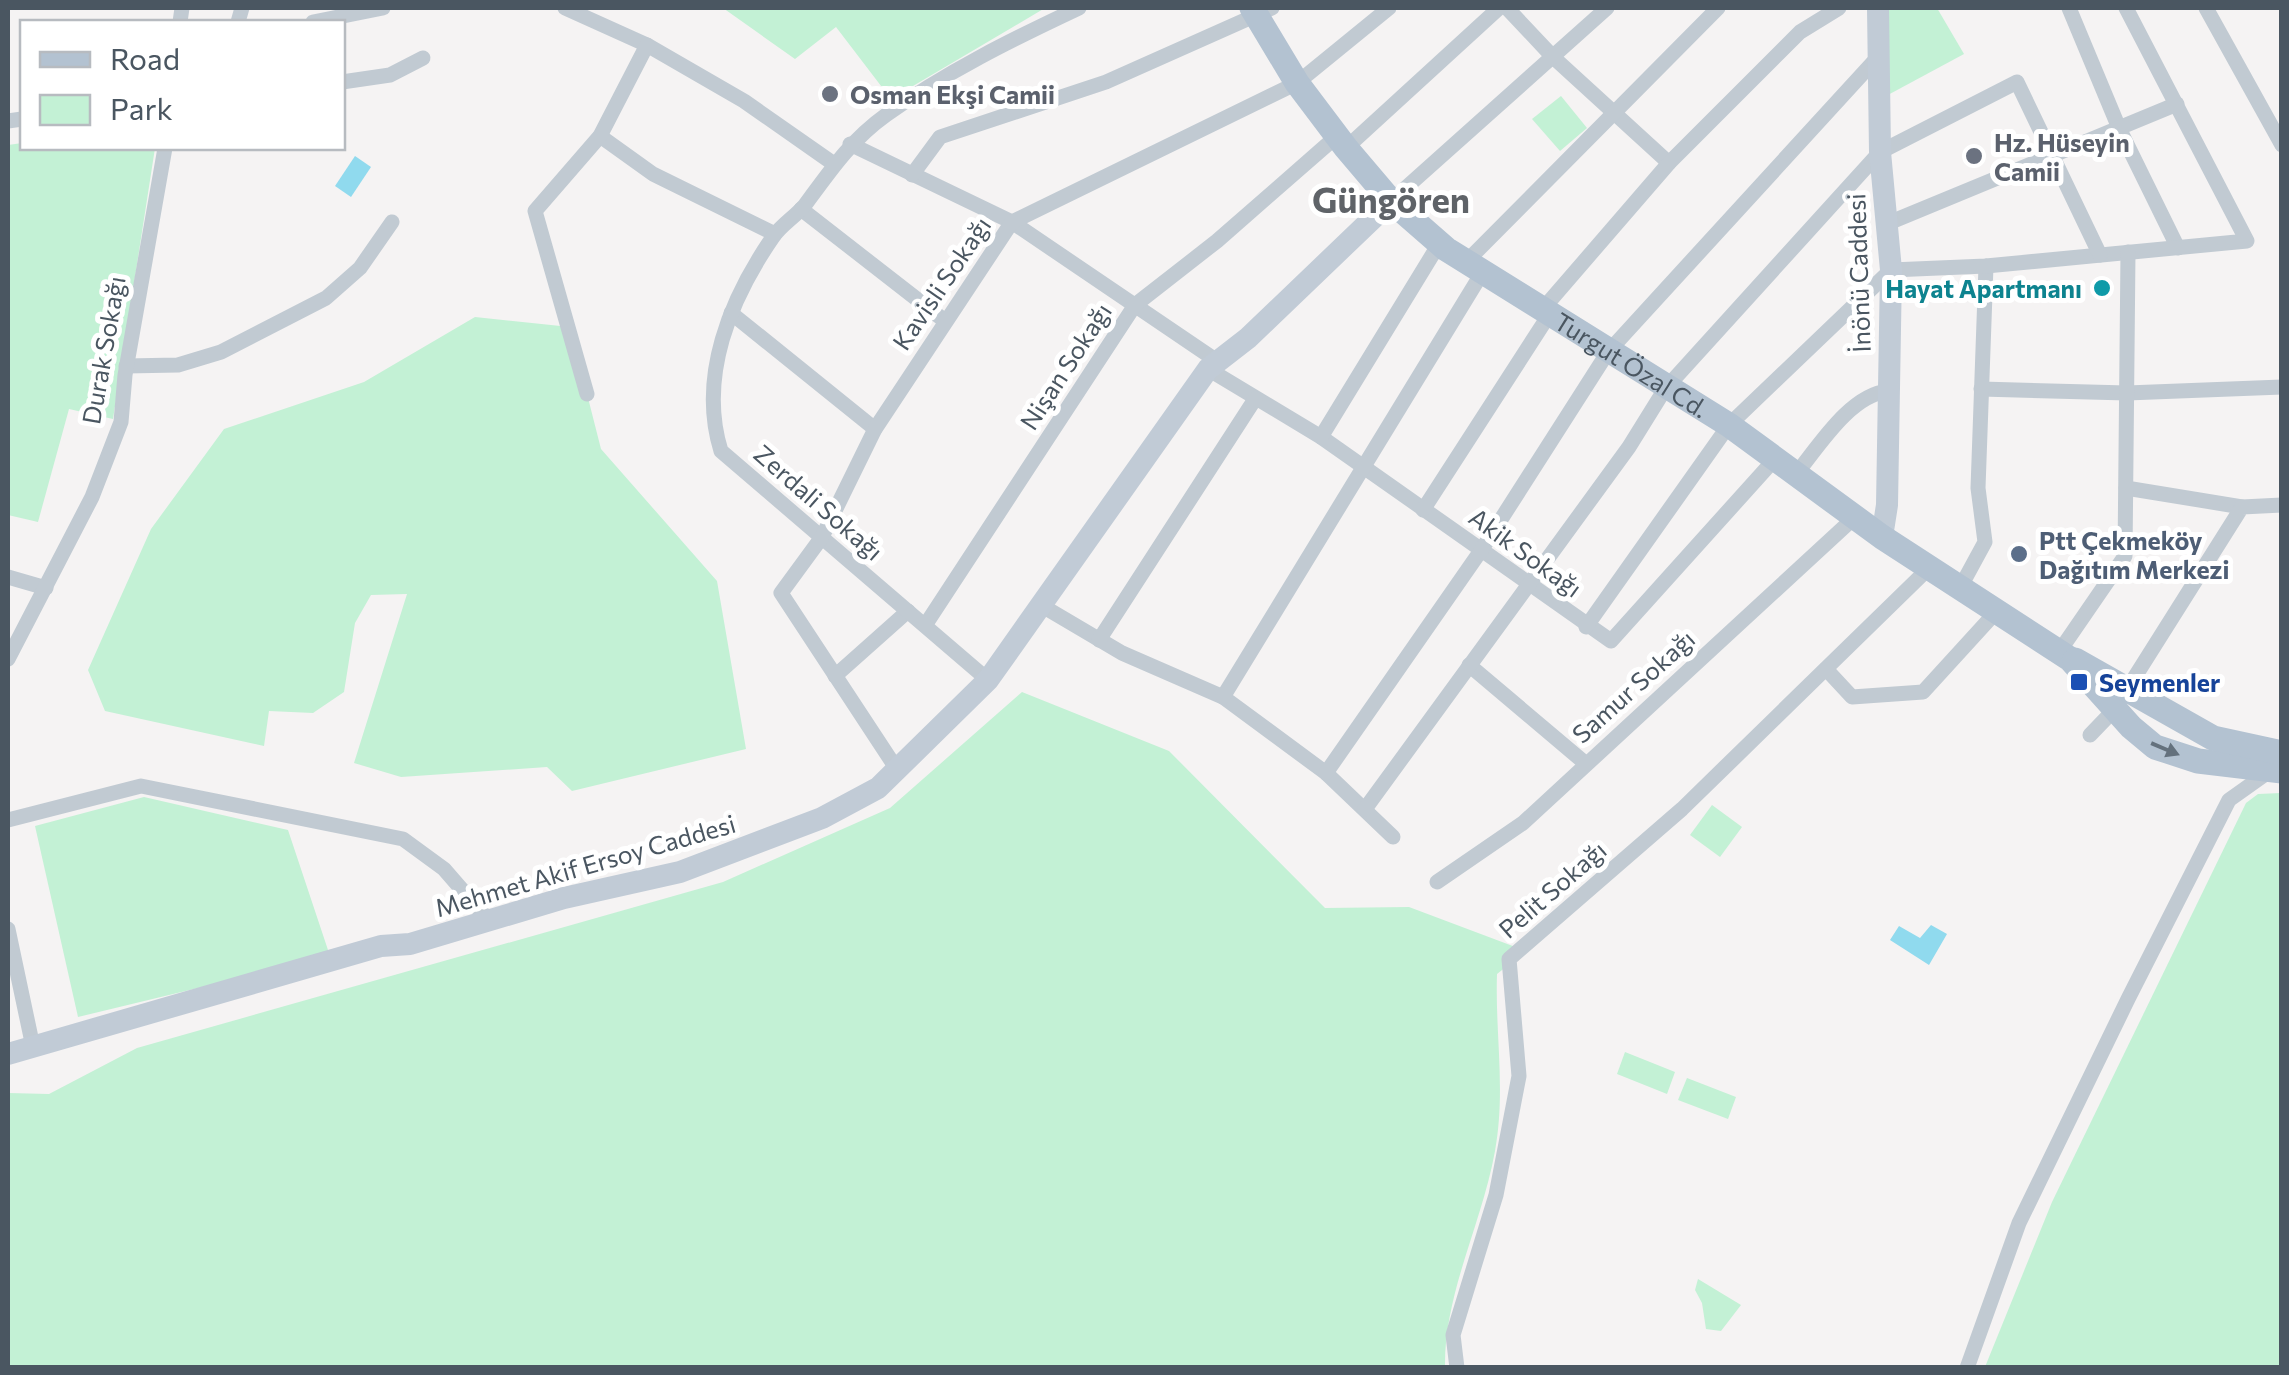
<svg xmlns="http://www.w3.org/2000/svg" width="2289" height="1375" font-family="Commissioner,sans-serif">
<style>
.green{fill:#c3f1d5}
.water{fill:#90daee}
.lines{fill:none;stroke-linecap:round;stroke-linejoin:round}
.street{stroke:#c1cad2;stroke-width:15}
.secondary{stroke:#c1cbd6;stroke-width:22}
.primary{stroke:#b3c2d1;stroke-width:25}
.oneway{fill:#64717d}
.worship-dot{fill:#6b7280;stroke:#fff;stroke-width:4}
.culture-dot{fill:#0f9aa8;stroke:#fff;stroke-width:4}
.service-dot{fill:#5c6f8a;stroke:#fff;stroke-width:4}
.transit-dot{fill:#1a4fb4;stroke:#fff;stroke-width:4}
.labels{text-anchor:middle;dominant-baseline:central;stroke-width:10;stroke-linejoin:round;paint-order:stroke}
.worship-label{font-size:25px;font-weight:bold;fill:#5b616d;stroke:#fff;text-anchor:start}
.street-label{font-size:25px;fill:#4a5661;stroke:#fff}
.culture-label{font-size:25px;font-weight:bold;fill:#0d838f;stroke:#fff;text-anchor:end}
.service-label{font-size:25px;font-weight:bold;fill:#4e5e75;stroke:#fff;text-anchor:start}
.transit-label{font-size:25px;font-weight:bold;fill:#164399;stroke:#fff;text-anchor:start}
.district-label{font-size:35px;font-weight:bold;fill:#5f6368;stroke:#fff}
</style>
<rect width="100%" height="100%" fill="#f5f3f3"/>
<!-- green -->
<g class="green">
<polygon points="723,8 1045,8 891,99 836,27 795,59"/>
<polygon points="1884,8 1937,8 1964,54 1886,96"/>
<polygon points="1561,96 1587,128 1560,151 1532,119"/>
<polygon points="22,143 22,148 155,148 113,419 69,409 38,522 8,515 8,145"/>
<polygon points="475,317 570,327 601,449 717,581 746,749 572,791 547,767 401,777 354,763 407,594 371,595 355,623 344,692 313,713 269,711 264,746 105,711 88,670 151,529 224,429 364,382"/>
<path d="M1022 692 1169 751 1325 908 1409 907 1526 951 1497 974C1495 1036 1506 1089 1495 1151 1482 1224 1444 1293 1445 1367L8 1368V1093L49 1094 137 1048 723 882 890 808Z"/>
<polygon points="2281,793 2281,1367 1985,1367 2052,1202 2246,803 2258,794"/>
<polygon points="144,797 288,830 330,956 78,1017 35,826"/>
<polygon points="1712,805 1742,827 1720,857 1690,835"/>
<polygon points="1625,1052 1675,1072 1667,1094 1617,1074"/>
<polygon points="1687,1078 1736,1097 1728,1119 1678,1100"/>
<polygon points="1698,1279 1741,1305 1721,1331 1706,1329 1702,1303 1695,1290"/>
</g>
<!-- water -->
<g class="water">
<polygon points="355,156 371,167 351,197 335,186"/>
<polygon points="1931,925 1947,934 1929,965 1890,940 1899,926 1920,938"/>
</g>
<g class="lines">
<!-- street -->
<g class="street">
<polyline points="565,8 647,45 744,101 834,164"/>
<polyline points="1507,8 1553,57 1669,163"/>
<polyline points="2069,8 2119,128 2178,248"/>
<polyline points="2206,8 2282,145"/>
<polyline points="180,22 182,8"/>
<polyline points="238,22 242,8"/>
<polyline points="313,22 383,8"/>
<polyline points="342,82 390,75 423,58"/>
<polyline points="8,121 22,119"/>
<polyline points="600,136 653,174 775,234"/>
<polyline points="850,144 1012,222 1217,361"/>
<polyline points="1346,148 1499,8"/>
<polyline points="912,175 940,137 1106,82 1272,8"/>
<polyline points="1391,201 1607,8"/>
<polyline points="801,209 945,321"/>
<polyline points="1886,224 2177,104"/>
<polyline points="1466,262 1718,8"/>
<polyline points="1542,310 1669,163 1800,32 1839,8"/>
<polyline points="731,313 875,429"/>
<polyline points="126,366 178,365 221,352 326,298 360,268 392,222"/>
<polyline points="1208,369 1321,437 1611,641 1774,460"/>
<polyline points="1981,389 2127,393 2282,387"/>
<polyline points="587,394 535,211 600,136 647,45"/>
<polyline points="1321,437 1439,244"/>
<path d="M1796 474C1819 446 1850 395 1888 391"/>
<polyline points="2126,488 2242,507"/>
<polyline points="1423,510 1549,315"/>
<polyline points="8,577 46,588"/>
<polyline points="1960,588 1985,542 1978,488 1986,266"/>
<polyline points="1039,604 1122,653 1223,697 1326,773 1393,837"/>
<polyline points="926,624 1135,305 1217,241 1337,136"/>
<polyline points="1586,627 1729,425 1891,270 1986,266 2247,241 2126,8"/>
<polyline points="1099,640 1255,399"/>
<polyline points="2059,652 2125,556 2128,252"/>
<polyline points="8,659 92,497 121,422 125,375 165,148"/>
<polyline points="1469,665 1585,763"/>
<polyline points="1826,669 1852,697 1923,692 1996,612"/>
<polyline points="835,676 908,611"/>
<path d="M988 680 721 451C698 377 730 299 773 237 781 225 795 217 805 205 830 171 851 140 886 115 946 72 1013 39 1079 8"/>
<polyline points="1223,697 1482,273"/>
<polyline points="2090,735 2114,710 2242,507 2282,505"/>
<polyline points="898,771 781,593 822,537 875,429 1012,222 1297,83 1389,8"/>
<polyline points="1326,773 1482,549 1608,352 1877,58"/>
<polyline points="1365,809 1629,447 1665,389 1880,152 2017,82 2100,255"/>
<polyline points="8,820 141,786 403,839 444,869 490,922"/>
<polyline points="1437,882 1523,823 1855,517"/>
<polyline points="8,929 33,1047"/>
<polyline points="1457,1368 1453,1335 1496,1195 1519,1076 1509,959 1682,809 1929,568"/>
<polyline points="1967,1368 2019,1223 2128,999 2229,800 2267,773"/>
</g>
<!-- secondary -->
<g class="secondary">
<polyline points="1878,8 1880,152 1891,270 1887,505 1882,537"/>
<polyline points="8,1054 381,946 410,944 564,898 680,872 822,818 878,788 988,680 1208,369 1248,338 1391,201"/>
</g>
<!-- primary -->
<g class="primary">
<path id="s1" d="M1252 8 1297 83 1346 148 1391 201 1446 249 1729 425 1882 537 2070 659 2131 727 2155 747 2198 761 2282 771"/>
<polyline points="2075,660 2213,738 2282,753"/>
</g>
</g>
<!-- one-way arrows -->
<defs><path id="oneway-solid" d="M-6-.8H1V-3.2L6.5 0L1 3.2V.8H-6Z" transform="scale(2.5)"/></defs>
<use class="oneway" href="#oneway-solid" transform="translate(2165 749) rotate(23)"/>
<!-- markers -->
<g class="worship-dot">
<circle cx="830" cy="94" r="10"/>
<circle cx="1974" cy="156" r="10"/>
</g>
<circle class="culture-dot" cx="2102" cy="288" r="10"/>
<circle class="service-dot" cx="2019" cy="554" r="10"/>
<rect class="transit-dot" x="2069" y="672" width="20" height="20" rx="5"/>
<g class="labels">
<!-- worship labels -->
<g class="worship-label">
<text x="850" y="94">Osman Ekşi Camii</text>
<text x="1994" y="142">Hz. Hüseyin<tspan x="1994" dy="29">Camii</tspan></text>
</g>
<!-- street labels -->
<g class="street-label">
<text transform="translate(1858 273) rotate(-92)">İnönü Caddesi</text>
<text transform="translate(941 283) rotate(-56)">Kavisli Sokağı</text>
<text transform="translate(103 350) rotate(-80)">Durak Sokağı</text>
<text stroke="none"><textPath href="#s1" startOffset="530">Turgut Özal Cd.</textPath></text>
<text transform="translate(1065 366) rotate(-57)">Nişan Sokağı</text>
<text transform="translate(819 502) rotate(41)">Zerdali Sokağı</text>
<text transform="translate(1526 552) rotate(36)">Akik Sokağı</text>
<text transform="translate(1633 686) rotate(-42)">Samur Sokağı</text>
<text transform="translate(585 865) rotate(-16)">Mehmet Akif Ersoy Caddesi</text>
<text transform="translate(1552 889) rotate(-41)">Pelit Sokağı</text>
</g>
<!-- culture labels -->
<g class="culture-label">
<text x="2082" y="288">Hayat Apartmanı</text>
</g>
<!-- service labels -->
<g class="service-label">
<text x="2039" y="540">Ptt Çekmeköy<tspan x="2039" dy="29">Dağıtım Merkezi</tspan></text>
</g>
<!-- transit labels -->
<g class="transit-label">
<text x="2099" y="682">Seymenler</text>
</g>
<!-- district labels -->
<g class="district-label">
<text x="1391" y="198">Güngören</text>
</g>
</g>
<!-- border -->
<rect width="2289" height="1375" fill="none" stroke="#4a5661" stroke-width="20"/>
<!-- legend -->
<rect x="20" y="20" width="325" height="130" fill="#ffffff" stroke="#b7bbc0" stroke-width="2.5"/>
<rect x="40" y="52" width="50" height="15" fill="#b3c2d1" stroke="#b7bbc0" stroke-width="2.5"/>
<text x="110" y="70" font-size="30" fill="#4a5661">Road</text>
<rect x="40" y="95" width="50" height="30" fill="#c3f1d5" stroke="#b7bbc0" stroke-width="2.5"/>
<text x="110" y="120" font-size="30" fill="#4a5661">Park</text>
</svg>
